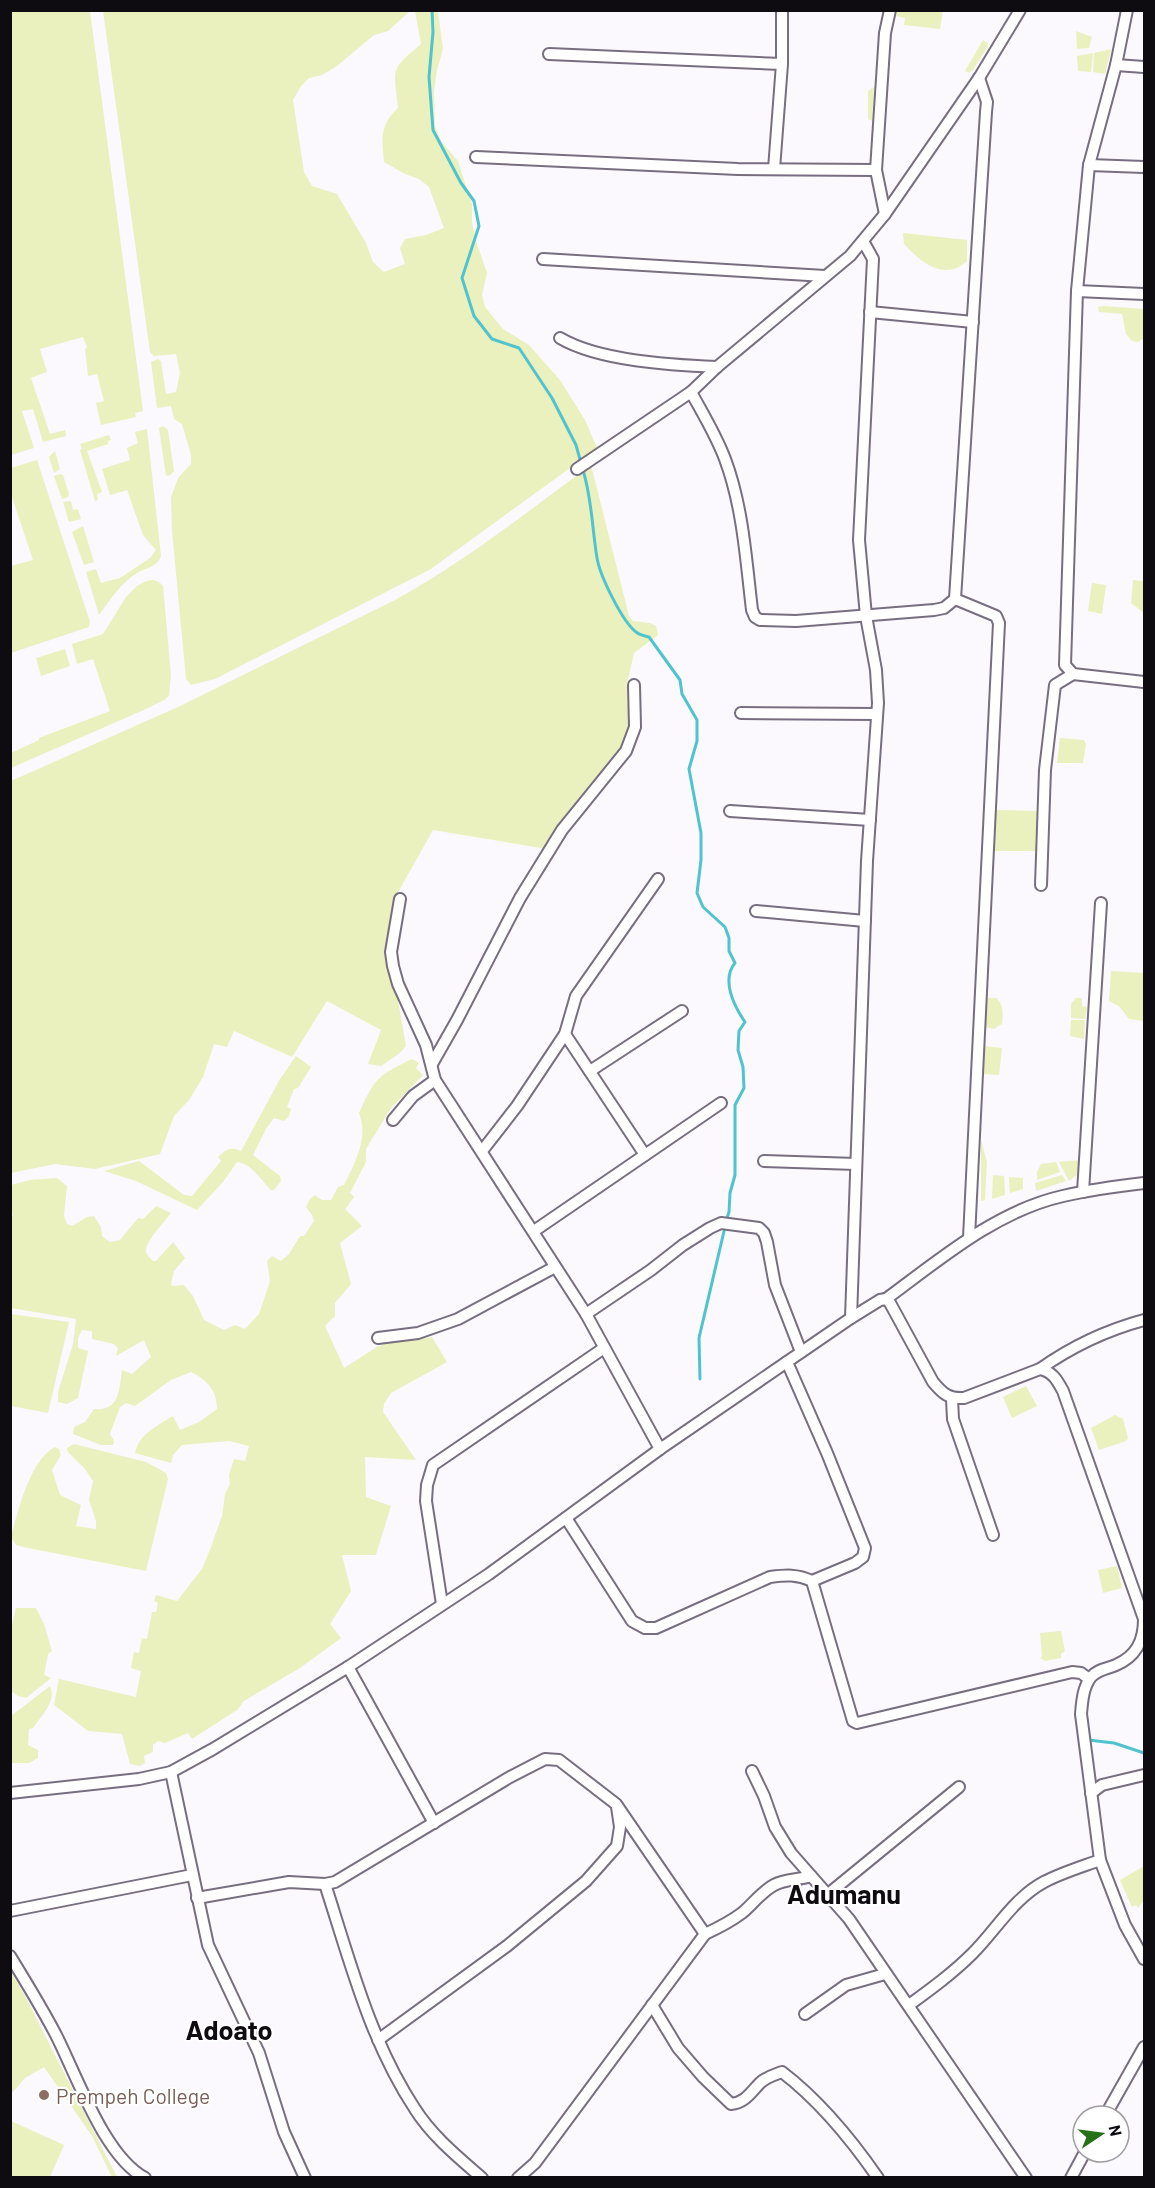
<svg xmlns="http://www.w3.org/2000/svg" width="1155" height="2188" font-family="Barlow,sans-serif">
<style>
.green{fill:#ebf0bf}
.lines{fill:none;stroke-linecap:round;stroke-linejoin:round}
.stream{stroke:#4fc4ce;stroke-width:3}
.minor-casing{stroke:#776e80;stroke-width:14}
.minor{stroke:#fff;stroke-width:10}
.education-dot{fill:#8d6e63;stroke:#fff;stroke-width:2}
.labels{text-anchor:middle;dominant-baseline:central;stroke-width:4.5;stroke-linejoin:round;paint-order:stroke}
.education-label{font-size:21px;fill:#785e54;stroke:#fff;text-anchor:start}
.district-label{font-size:27px;font-weight:bold;fill:#0e0b11;stroke:#fff}
</style>
<rect width="100%" height="100%" fill="#fbf9fd"/>
<!-- green -->
<g class="green">
<polygon points="898,10 943,11 940,29 904,25 905,18 896,16"/>
<polygon points="10,11 90,11 143,411 135,413 136,417 101,425 96,403 104,401 97,374 88,376 85,349 87,347 83,337 40,349 47,372 31,378 50,434 65,430 66,436 43,442 33,409 22,411 34,448 11,455"/>
<path d="M103 11H410L388 31 374 35 337 66 322 75 309 78 301 86 293 100 304 172 312 186 337 194 366 243 373 262 384 272 405 264 400 248 405 239 426 235 444 228 429 187 419 179 405 174 384 162C382 138 379 126 398 108 394 68 389 71 421 44L415 11H438L443 49 437 70 434 92 435 126 441 141 458 161 472 204V222L477 244 487 273 482 295 485 307 503 329 529 345 560 380 585 420 598 450 570 468 431 569 215 679 191 685 186 679 172 531 171 497 178 478 191 464V455L182 424 174 419 171 406 157 408 151 362 158 359 161 361 166 394 176 392 180 373 176 354 154 356 150 352Z"/>
<polygon points="1076,31 1092,37 1089,48 1077,49"/>
<polygon points="983,40 988,43 988,46 973,70 969,73 965,71"/>
<polygon points="1111,49 1105,74 1093,72 1094,53"/>
<polygon points="1093,53 1091,72 1078,71 1077,56"/>
<polygon points="874,87 872,121 868,119 868,91"/>
<path d="M903 233 967 240V261C945 282 920 262 904 244Z"/>
<polygon points="1104,306 1144,309 1144,338 1138,342 1132,341 1126,334 1122,314 1099,312 1098,307"/>
<polygon points="163,426 168,430 174,471 170,475 166,476 159,428"/>
<path d="M147 429 161 556C157 567 148 567 139 572 121 582 111 599 99 615L86 572 96 569 101 583 120 578 150 558 156 550 143 535 127 490 110 495 102 469 130 460 127 448 138 443 135 432Z"/>
<polygon points="109,435 111,440 108,441 108,444 87,451 102,492 97,494 98,500 95,501 80,450 82,449 80,444"/>
<polygon points="55,451 60,469 54,473 49,457"/>
<polygon points="37,460 90,622 89,627 11,653 11,566 33,560 11,494 11,468"/>
<path d="M591 465 629 616 633 621 650 623 656 626 658 635 634 653 627 684 629 737 547 849 433 830 393 901 388 943 406 1046 400 1053 381 1066 368 1064 381 1030 327 1001 292 1057 234 1031 227 1047 214 1044 203 1077 189 1100 174 1116 160 1154 95 1169 55 1164 11 1173V781L178 707 395 600C465 561 527 512 591 465Z"/>
<polygon points="60,474 63,475 69,494 68,497 62,499 54,476"/>
<polygon points="71,501 73,510 78,509 81,519 69,522 63,502"/>
<polygon points="83,526 94,562 84,565 72,532"/>
<polygon points="153,580 159,582 163,586 171,675 169,696 164,700 146,709 11,768 11,753 39,740 39,738 110,711 93,659 77,664 72,644 103,634 126,597 137,586 146,581"/>
<polygon points="1133,580 1144,581 1144,613 1131,603"/>
<polygon points="1092,583 1106,585 1102,614 1088,611"/>
<polygon points="65,649 70,666 41,676 36,658"/>
<polygon points="1060,738 1084,740 1086,744 1083,763 1057,763"/>
<polygon points="996,810 1038,811 1037,851 994,851"/>
<polygon points="1111,971 1144,973 1144,1021 1129,1019 1119,1006 1109,1001"/>
<path d="M985 998H996C1004 1005 1003 1014 1002 1024L994 1029 985 1027Z"/>
<polygon points="1076,998 1082,998 1082,1006 1087,1007 1085,1019 1071,1018 1071,1004"/>
<polygon points="1071,1020 1085,1020 1084,1039 1070,1036"/>
<polygon points="984,1046 1002,1048 999,1075 983,1074"/>
<path d="M296 1056 311 1067 298 1088 294 1089 287 1107 291 1109 289 1116 284 1121 274 1118 266 1129 253 1155 280 1176 281 1181 274 1190H271C261 1180 251 1163 237 1162L223 1182 197 1210 136 1181 104 1171 139 1161 184 1195 192 1196 221 1161 218 1157C225 1150 231 1146 241 1151L280 1079Z"/>
<path d="M412 1059 419 1063 416 1068 423 1075 391 1108 366 1149V1162L350 1193 354 1197 345 1209 362 1226 340 1243 351 1284 335 1303V1316L325 1326 344 1368 377 1347 389 1342 432 1337 447 1362 391 1393 384 1404 383 1412 416 1460 365 1457 366 1497 391 1506 376 1555H342L351 1591 330 1624 341 1638 300 1668 244 1701 237 1710 192 1739 188 1733 165 1743 158 1741 153 1745V1752L144 1756 145 1763 140 1766 130 1764 122 1734 88 1731 54 1705 59 1679 136 1697 141 1671 131 1668 134 1652 139 1653 142 1638 147 1639 152 1612H156L158 1603 154 1601 156 1595 177 1601 202 1569 211 1547 222 1516 225 1494 230 1484 229 1475 234 1459 245 1461 249 1446 229 1441 182 1445 173 1455 171 1463 135 1453C139 1434 157 1426 173 1416L180 1430 199 1422 217 1409C217 1390 207 1380 191 1372L171 1380 135 1406 126 1403 120 1407 110 1434 114 1441 113 1445H101L73 1434 74 1427 85 1422 94 1409C120 1411 119 1390 122 1370L132 1374 151 1357 144 1340 116 1356 118 1348 114 1344 92 1339V1331L82 1330 78 1338V1348L88 1351 78 1398 67 1404 58 1402V1392L73 1344 76 1319 11 1308 10 1223 13 1214 11 1211V1185L30 1180 57 1178 67 1186 64 1216 67 1224 72 1226 87 1217 94 1216 101 1227 102 1236 110 1242 120 1240 138 1218 143 1219 156 1206 171 1213C165 1221 148 1239 146 1249 145 1254 150 1258 153 1261H156L173 1242 185 1258 174 1271 171 1283 172 1286 184 1285 193 1296 204 1320 224 1330 235 1325 245 1329 259 1314 270 1281 267 1261 272 1256 281 1261 289 1254 300 1236H304L314 1221 312 1215 306 1207 310 1199 315 1195 322 1200H331L338 1187 344 1185C355 1162 369 1138 359 1113 375 1078 377 1076 412 1059Z"/>
<polygon points="981,1140 987,1162 985,1200 981,1201"/>
<polygon points="1080,1160 1077,1175 1069,1181 1059,1162"/>
<polygon points="1056,1162 1060,1172 1037,1180 1037,1172 1041,1164"/>
<polygon points="993,1175 1004,1176 1005,1195 992,1199"/>
<polygon points="1062,1175 1066,1181 1036,1191 1035,1183"/>
<polygon points="1009,1177 1023,1178 1023,1189 1010,1193"/>
<polygon points="11,1314 69,1322 48,1413 11,1406"/>
<polygon points="1026,1386 1037,1406 1012,1418 1003,1397"/>
<polygon points="1115,1415 1123,1419 1128,1438 1126,1441 1099,1450 1091,1428"/>
<path d="M74 1444 146 1462 166 1473 168 1479 146 1571 28 1548 16 1545 11 1537C18 1511 30 1460 55 1447L59 1449 61 1455 52 1470 60 1495 81 1505 76 1526 96 1529V1521L89 1500 93 1481 85 1469 68 1452 67 1448Z"/>
<polygon points="1117,1566 1122,1588 1103,1593 1098,1570"/>
<polygon points="16,1608 36,1608 44,1624 52,1651 48,1654 44,1675 51,1678 26,1698 18,1696 11,1691 11,1629"/>
<polygon points="1061,1631 1065,1651 1061,1654 1061,1658 1045,1661 1040,1658 1042,1656 1040,1633"/>
<path d="M50 1686C57 1701 42 1715 33 1728L29 1729 28 1745 38 1750V1758L29 1763H11V1716Z"/>
<polygon points="1144,1866 1144,1900 1138,1908 1136,1905 1132,1907 1120,1880"/>
<polygon points="11,1971 26,1998 117,2177 112,2177 92,2136 44,2067 25,2078 12,2093 11,2092"/>
<polygon points="11,2121 64,2145 50,2177 11,2177"/>
</g>
<g class="lines">
<!-- stream -->
<g class="stream">
<polyline points="432,10 433,32 429,77 433,130 461,183 474,201 479,226 462,278 474,316 492,339 519,348 552,398 576,445 581,463"/>
<path d="M583 470C592 499 592 528 597 558 600 576 622 621 636 632 640 635 644 636 649 637L680 680 682 694 697 720V741L689 769 701 833V860L697 893 703 907 725 927 729 938V951L735 963C721 980 734 1006 745 1022L739 1031 738 1050 743 1067 744 1088 735 1105V1175L730 1193 729 1212 726 1221"/>
<polyline points="700,1379 699,1338 725,1227"/>
<polyline points="1088,1740 1114,1743 1144,1753"/>
</g>
<!-- minor casing -->
<g class="minor-casing">
<g id="minor">
<polyline points="1127,10 1116,65 1089,165 1077,291 1065,665 1073,674 1144,682"/>
<polyline points="549,54 782,64"/>
<polyline points="1116,65 1144,67"/>
<polyline points="476,157 738,169 876,170"/>
<polyline points="1089,165 1144,167"/>
<polyline points="774,169 782,64 782,10"/>
<polyline points="885,214 876,170 885,33 890,10"/>
<polyline points="543,259 825,276"/>
<polyline points="1077,291 1144,294"/>
<polyline points="870,312 973,322"/>
<path d="M560 338C599 361 671 365 717 367"/>
<path d="M691 392C703 414 716 435 725 459 743 507 746 560 752 610L755 617 760 620 796 621 934 610 944 608 955 599"/>
<polyline points="577,469 691,392 717,367 850,256 885,214 979,78 1020,10"/>
<polyline points="741,713 877,714"/>
<polyline points="730,811 870,820"/>
<polyline points="1041,885 1045,770 1055,685 1073,674"/>
<polyline points="400,899 391,952 393,966 398,984 426,1045 435,1080 586,1314 660,1449"/>
<polyline points="756,911 865,921"/>
<polyline points="565,1034 645,1155"/>
<polyline points="432,1064 457,1020 520,898 562,830 626,751 635,727 634,685"/>
<polyline points="590,1071 682,1011"/>
<polyline points="393,1120 413,1096 435,1080"/>
<polyline points="482,1151 517,1106 565,1034 576,996 658,879"/>
<polyline points="764,1161 856,1164"/>
<polyline points="1083,1192 1101,903"/>
<polyline points="534,1231 721,1103"/>
<polyline points="969,1238 999,623 996,616 955,599 986,112 987,102 979,78"/>
<path d="M886 1299C939 1260 996 1211 1063 1196 1089 1190 1118 1186 1144 1183"/>
<polyline points="586,1314 651,1270 683,1245 710,1228 721,1223 759,1228 764,1233 767,1242 775,1285 801,1352"/>
<polyline points="851,1318 867,861 878,703 876,670 866,616 859,540 873,259 863,241"/>
<polyline points="378,1338 418,1333 458,1319 555,1267"/>
<polyline points="787,1362 827,1453 865,1548 863,1557 855,1563 812,1581"/>
<path d="M1040 1369C1071 1347 1107 1330 1144 1320"/>
<polyline points="952,1399 953,1419 993,1535"/>
<path d="M566 1518 632 1621 645 1628H656L770 1577C786 1575 797 1574 812 1581L853 1721 857 1723 1072 1672 1081 1673 1089 1679"/>
<polyline points="442,1604 426,1501 427,1485 433,1465 604,1348"/>
<polyline points="348,1667 434,1823"/>
<polyline points="752,1771 764,1796 775,1827 791,1853 849,1919 1026,2178"/>
<polyline points="171,1772 208,1945 259,2053 284,2132 305,2178"/>
<path d="M10 1793 139 1779 171 1772 213 1749 348 1667 489 1574 660 1449 851 1318 880 1300 886 1299 890 1303 933 1382C943 1394 949 1399 964 1398L1040 1369C1053 1372 1057 1380 1063 1391L1144 1619C1144 1640 1137 1656 1116 1665 1107 1669 1098 1669 1091 1677 1083 1687 1082 1702 1081 1714L1100 1860 1125 1925 1144 1959"/>
<polyline points="1091,1793 1102,1785 1144,1775"/>
<path d="M325 1884C350 1961 370 2041 415 2109 432 2136 458 2157 482 2178"/>
<polyline points="827,1895 959,1787"/>
<polyline points="197,1898 289,1882 325,1884 335,1882 510,1777 545,1759 559,1760 616,1804 705,1934"/>
<polyline points="10,1911 192,1875"/>
<path d="M10 1956C26 1982 42 2008 56 2035 77 2076 104 2156 145 2178"/>
<path d="M652 2005 678 2048 703 2077 731 2104C745 2103 751 2092 760 2083 766 2077 774 2075 782 2072 820 2101 851 2139 878 2178"/>
<path d="M909 2005C931 1989 953 1973 973 1953 996 1930 1014 1898 1044 1882 1061 1873 1081 1867 1100 1860"/>
<polyline points="805,2014 846,1985 885,1974"/>
<polyline points="378,2040 507,1946 586,1881 617,1846 620,1827 617,1807"/>
<polyline points="1105,2116 1144,2047"/>
<path d="M518 2178 535 2163 705 1934C718 1928 730 1922 742 1913 753 1904 761 1892 774 1885 785 1879 799 1880 811 1876"/>
<polyline points="1071,2178 1085,2152"/>
</g>
</g>
<!-- minor -->
<use href="#minor" class="minor"/>
</g>
<!-- markers -->
<circle class="education-dot" cx="44" cy="2095" r="6"/>
<g class="labels">
<!-- education labels -->
<g class="education-label">
<text x="56" y="2095">Prempeh College</text>
</g>
<!-- district labels -->
<g class="district-label">
<text x="844" y="1893">Adumanu</text>
<text x="229" y="2029">Adoato</text>
</g>
</g>
<!-- border -->
<rect width="1155" height="2188" fill="none" stroke="#0e0b11" stroke-width="24"/>
<!-- north arrow -->
<g transform="translate(1101 2134) rotate(77)"><circle r="28" fill="#ffffff" stroke="#9f9da0" stroke-width="1.5"/>
<path d="M0-4.5L10 22L0 15L-10 22Z" fill="#257115"/>
<text y="-9" font-size="16" font-weight="bold" text-anchor="middle" fill="#0e0b11">N</text>
</g>
</svg>
